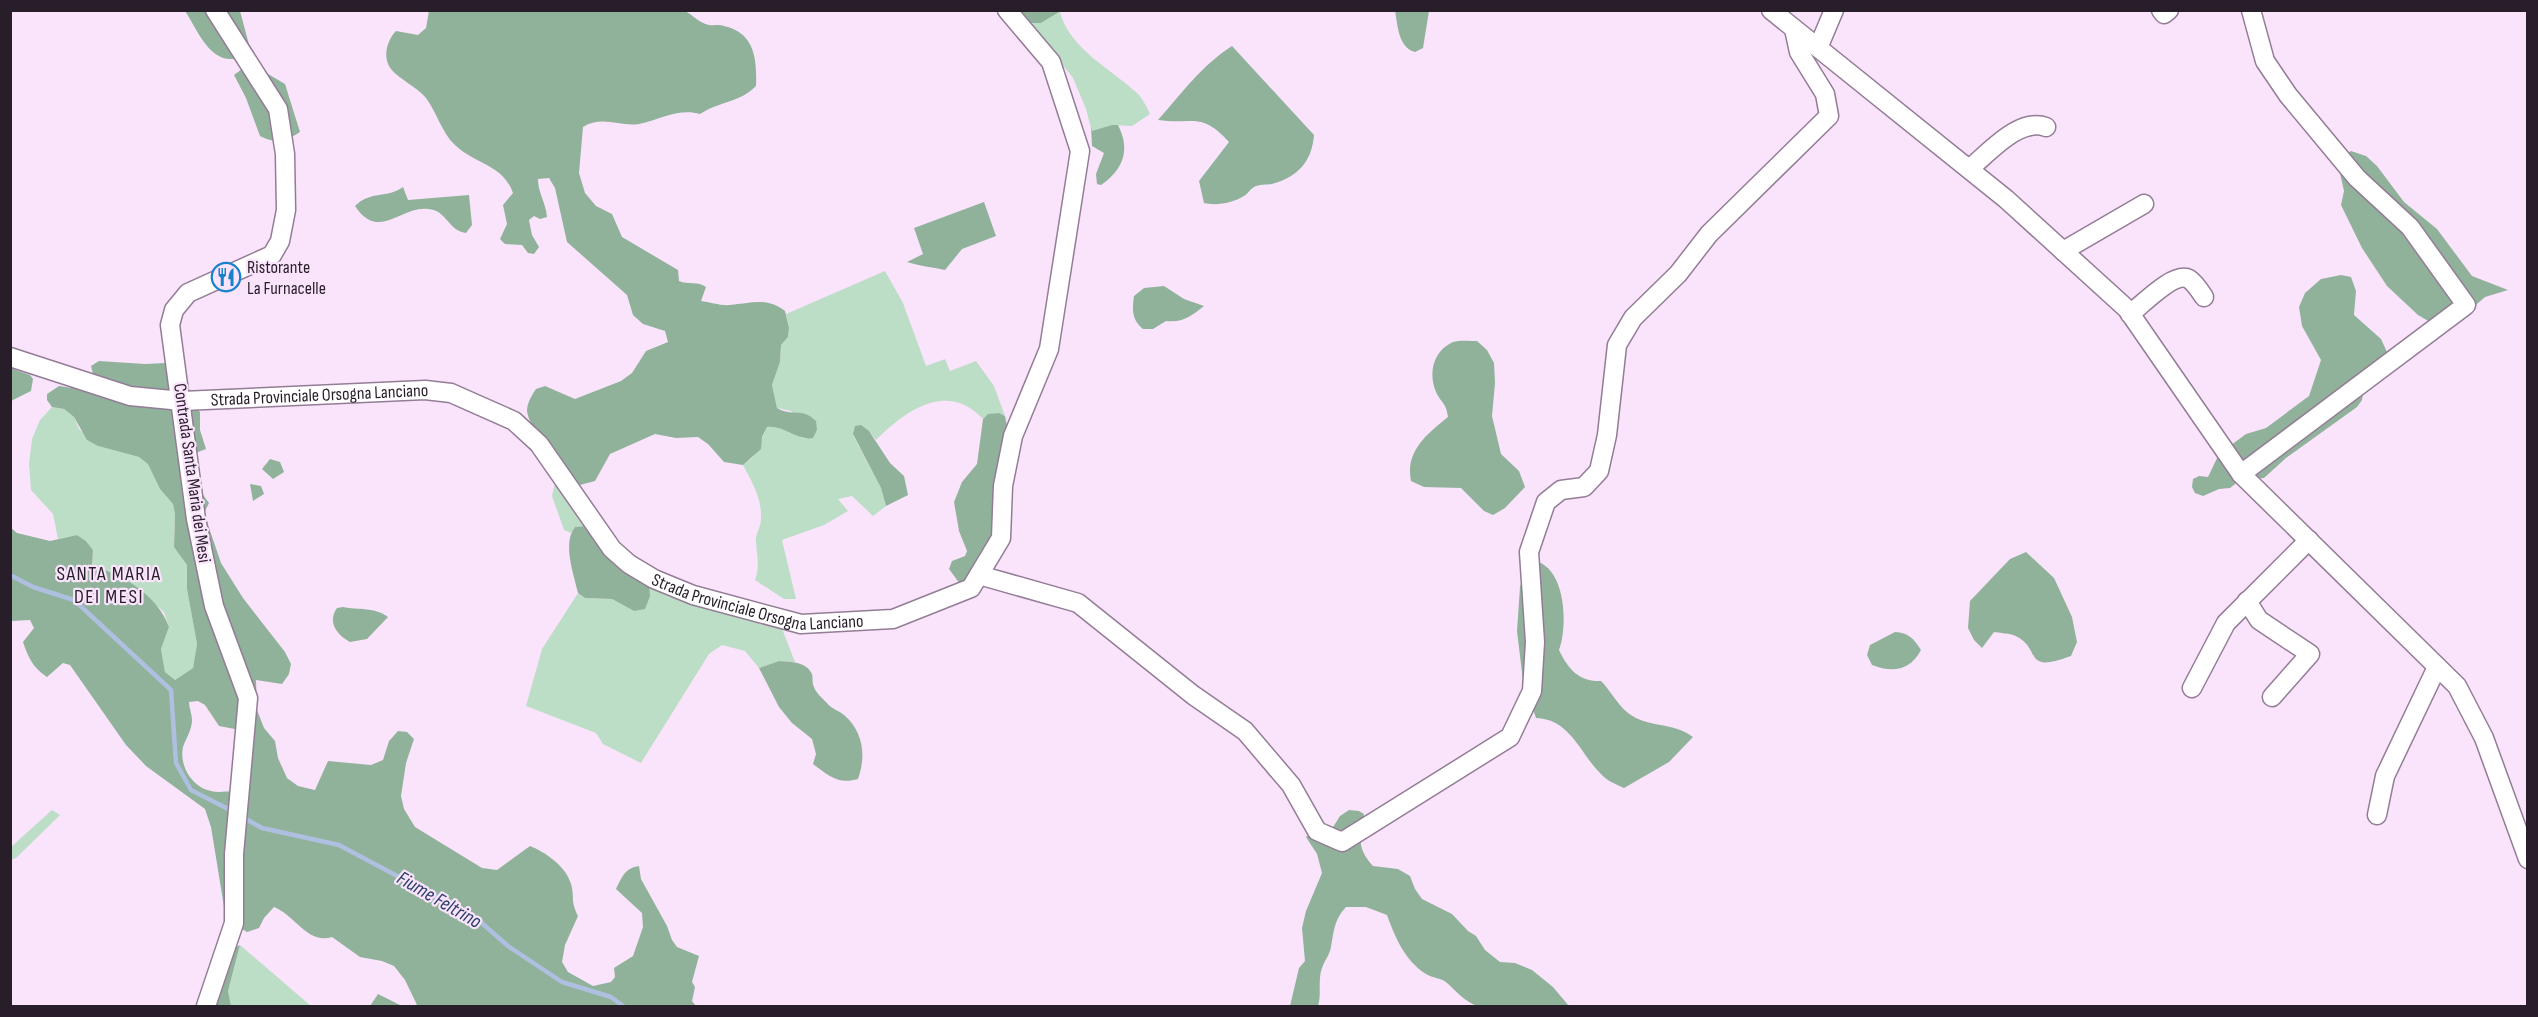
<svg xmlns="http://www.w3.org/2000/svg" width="2538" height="1017" font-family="'Sofia Sans Condensed',sans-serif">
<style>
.green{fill:#bddec6}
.forest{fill:#90b29a;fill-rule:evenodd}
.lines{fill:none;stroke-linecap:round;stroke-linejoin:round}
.stream{stroke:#afbfdf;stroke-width:4.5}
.minor-casing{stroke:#947c97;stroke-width:21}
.minor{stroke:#fff;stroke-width:18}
.labels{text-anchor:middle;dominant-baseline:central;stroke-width:4.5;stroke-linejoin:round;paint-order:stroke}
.poi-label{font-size:18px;fill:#281e29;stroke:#fae4fc;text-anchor:start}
.street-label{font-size:18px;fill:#281e29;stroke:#fae4fc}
.neighbourhood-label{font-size:20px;letter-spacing:1.5px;fill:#281e29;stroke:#fae4fc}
.water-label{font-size:20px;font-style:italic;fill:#2b3e6a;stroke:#fae4fc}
</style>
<rect width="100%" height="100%" fill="#fae4fc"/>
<!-- green -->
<g class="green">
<path d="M1060 12C1070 50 1112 69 1138 94 1143 99 1147 108 1150 114L1132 126 1112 125 1092 132 1086 109 1073 78 1029 23H1041Z"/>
<path d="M885 271 903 303 926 366 945 359 950 371 976 361 994 386 1005 416C997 412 990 413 983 419 947 380 905 411 876 440L869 431 853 435 881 488 886 506 873 516 852 496 838 499 848 511 824 525 782 540 796 599H784L755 580C760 567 757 556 756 542 755 534 761 527 761 519 762 498 752 482 743 465L753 457 767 427 774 426 806 439 791 411 777 408 772 385 780 362 781 345 788 337 789 328 786 314Z"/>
<polygon points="52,407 64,409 74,417 79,429 98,446 139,457 149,464 160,489 173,504 175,514 174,546 187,565 187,589 197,644 193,668 175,680 165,672 161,649 169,627 164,612 121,576 92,567 93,550 86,541 77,535 58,539 53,514 31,490 29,464 32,439 40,420"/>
<polygon points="556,478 585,526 575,527 571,533 564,530 552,496"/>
<polygon points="649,584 781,626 795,662 779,661 759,668 745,651 722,645 709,654 641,763 603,744 596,733 526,706 542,649 578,593 585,598 612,599 634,611"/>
<polygon points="52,810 60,815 16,858 11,860 11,847"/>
<polygon points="240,945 311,1006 231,1006 228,991"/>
</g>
<!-- forest -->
<g class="forest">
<path d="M185 11H240L251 52C246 54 239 58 233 59 208 61 196 27 185 11Z"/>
<path d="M429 11H685C693 15 699 23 709 25 714 26 719 24 724 26 755 33 757 59 756 86 741 102 718 102 700 114 678 108 660 120 639 124 620 127 602 115 583 127L579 173 585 193 596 206 612 214 622 237 678 270 679 281C688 285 698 281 706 287L701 301C710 302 721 306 730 305 752 303 766 297 785 311L789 328 788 337 781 345 780 362 772 385 777 408C791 417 802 407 816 421L817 430 813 438C797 441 784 425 767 427L762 437 761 449 743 465 724 462 708 444 698 437 676 438 655 434 610 454 595 481 580 485C566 468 529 432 527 411 527 403 532 395 536 389L545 386 575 399 621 381 632 373 646 351 668 342 665 331 643 324 633 315 627 295 567 242 555 188 549 178 538 179C538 193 546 203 547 217L540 219 534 216 529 220 532 235 539 247 534 254 528 253 522 245 505 244 500 239 507 224 503 205 513 193C503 164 474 164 455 145 442 133 437 113 426 98 416 86 400 80 391 69 382 58 387 40 396 31L418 35 426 28Z"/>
<polygon points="1018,11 1061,11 1041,23 1029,23"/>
<path d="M1395 11H1429L1423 48 1415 52C1398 47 1398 26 1395 11Z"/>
<path d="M1232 46 1314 135C1312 161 1298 177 1272 184 1267 185 1259 184 1254 187 1250 189 1248 194 1244 196 1233 203 1216 206 1204 203L1199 181 1229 142C1201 111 1193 125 1158 120 1181 94 1202 65 1232 46Z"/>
<path d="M242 69 263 71 285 84 300 132C285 142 276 144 260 136L246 98 234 75Z"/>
<path d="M1112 125H1118C1131 150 1123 170 1101 185L1097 184 1096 174 1104 153 1092 146 1091 127 1092 131Z"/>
<polygon points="2351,151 2366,156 2377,166 2404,202 2437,229 2472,276 2508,290 2485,297 2462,317 2430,322 2418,315 2387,286 2362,248 2341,205 2344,191 2337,160"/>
<path d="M403 187 408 200 469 195 472 225 466 233C447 230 447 210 428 209 400 206 379 242 355 206 371 190 387 199 403 187Z"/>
<path d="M984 202 996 236 962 249 945 270C932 267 919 266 907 262L923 254 914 228Z"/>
<polygon points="2341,275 2351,277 2356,291 2354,315 2381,339 2387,352 2364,388 2362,400 2357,407 2286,458 2264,478 2240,480 2230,488 2219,489 2203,496 2195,493 2192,487 2193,479 2199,476 2208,477 2219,454 2246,434 2266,428 2309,396 2321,360 2302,326 2299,307 2305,293 2321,279"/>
<path d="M1164 286 1184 299 1204 306C1191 316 1183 323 1166 321L1153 329H1143C1132 320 1132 310 1134 296L1144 288Z"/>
<path d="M1477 341 1487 350 1494 363 1495 383 1492 416 1501 454 1519 471 1525 487 1505 508 1493 515 1484 511 1461 488 1424 487 1411 481C1405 451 1427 434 1448 417 1446 402 1441 403 1436 392 1428 373 1433 351 1453 342 1459 340 1470 341 1477 341Z"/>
<polygon points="99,361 145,364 166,363 172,395 95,382 91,366"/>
<polygon points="10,368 30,375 33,379 31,391 11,401"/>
<path d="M59 386 194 406 200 412V430L206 449 193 454 198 488 209 503 204 513 221 563 243 598 285 652 291 664 289 674 282 684 256 680 257 710 264 728 275 741 278 758 287 778 298 786 315 790 328 761 371 765 383 760 389 741 398 731 407 732 414 739 406 763 401 796 404 809 415 827 482 868 497 870 530 846C545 852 566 866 571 884 575 898 570 900 578 916L565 945 562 962 568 972 593 986 611 982 615 977 614 968 633 956 643 927 642 913 616 889C622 877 625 868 639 866L641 879 667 926 672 940 677 947 699 956 692 982 695 987 692 1001 696 1006H411L417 1005 405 980 394 966 382 961 360 957 332 937C308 945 295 915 274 907L264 918 259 928 247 932 226 919 211 827 205 809 146 766 126 745 70 665 63 663 47 677C33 668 28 657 23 642L34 628 30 620 11 621V528L17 533 50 541 77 535 86 541 93 550 92 566C123 574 158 596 169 627L161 649 165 672 175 680 193 668 197 644 187 589V565L174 547 175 514 173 504 160 489 148 464 139 457 98 446 87 440 74 417 64 409 52 407 47 400V394ZM198 701 205 705 219 726 240 730 235 791C227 791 218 793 211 791 192 787 179 766 183 747 186 738 192 730 192 720 192 714 189 708 189 702Z"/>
<polygon points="999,413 1005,416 1008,431 995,535 967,582 960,584 949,569 952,561 965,556 967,551 959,531 954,502 962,482 977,464 983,419 988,414"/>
<polygon points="861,425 869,431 890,463 904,476 908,495 886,506 881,488 853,434 855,426"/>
<polygon points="270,459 280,462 284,472 273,479 262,469"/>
<polygon points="250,484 261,486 264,494 253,501"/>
<path d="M585 526C604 553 621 566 649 584L650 596 645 609 634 611 612 599 585 598 578 593C574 575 562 543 575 527Z"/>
<path d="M2026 552 2054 578 2072 617 2077 642 2071 656C2020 675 2044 647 2013 635 2007 633 1999 633 1994 632L1982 648 1974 640 1968 628 1970 601 2010 559Z"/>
<path d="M1535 561C1566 568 1568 626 1559 650 1568 669 1579 682 1601 681 1610 690 1617 704 1628 713 1647 728 1674 722 1693 737L1669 762 1624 788C1615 784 1607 781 1600 773 1580 753 1570 719 1536 718L1523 681 1517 631 1520 587 1525 570Z"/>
<path d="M343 607C358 610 375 607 388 617L367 639 350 642C337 635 327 622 337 608Z"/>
<path d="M1895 632C1909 633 1913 638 1921 650 1910 671 1892 673 1872 665L1867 655 1870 645Z"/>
<path d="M779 661C790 662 806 661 812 674 813 678 812 683 814 687 816 693 822 698 826 702 831 709 838 710 844 715 864 732 866 757 858 779 838 785 828 775 813 764L816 754 812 739 792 723 779 707 759 668Z"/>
<path d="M1349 810 1359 811 1364 814C1360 838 1356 847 1373 866L1398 869 1410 876 1415 889 1422 899 1452 914 1468 931 1476 936 1485 950 1500 962 1515 963 1532 970 1553 987 1569 1006H1477C1463 1000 1458 993 1447 983 1442 978 1432 978 1426 974 1405 961 1395 937 1387 915L1366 907H1346C1334 920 1334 931 1331 947 1329 958 1321 963 1320 978 1319 988 1321 996 1318 1006H1290L1299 968 1305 961 1302 928 1306 911 1322 873 1317 854 1306 837 1313 831 1330 832 1340 816Z"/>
<polygon points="240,945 228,991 231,1006 209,1006 226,952"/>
<polygon points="378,994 402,1006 370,1006"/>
</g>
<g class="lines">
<!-- stream -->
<g class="stream">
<polyline points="10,575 33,587 74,600 171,690 176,763 191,790 232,811"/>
<polyline points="244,818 262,828 339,845 476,918 508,946 562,982 611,997 623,1006"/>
</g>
<!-- minor casing -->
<g class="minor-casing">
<g id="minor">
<polyline points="1771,10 2006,199 2127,309 2241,474 2457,686 2484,738 2528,859"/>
<polyline points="2161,10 2164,14 2169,10"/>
<polyline points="1818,48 1834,10"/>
<path d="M1969 169C1989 153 2019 117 2046 127"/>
<polyline points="2063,251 2144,204"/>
<path d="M2130 314C2142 305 2174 271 2189 279 2195 283 2200 291 2204 297"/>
<path id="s1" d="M10 357 130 396 182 401 425 390 451 393 514 421 539 444 612 549 629 564 654 579 693 595 801 624 893 619 971 588 1001 538 1003 486 1013 436 1049 349 1080 151 1051 62 1007 10"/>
<polyline points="2241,474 2466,305 2410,227 2357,178 2288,95 2265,61 2251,10"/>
<polyline points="979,575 1078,603 1193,695 1245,731 1291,785 1317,831 1342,842 1510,737 1532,691 1535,642 1529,552 1546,502 1561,490 1584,487 1599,471 1607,435 1617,345 1633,318 1678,274 1709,234 1829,116 1825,94 1799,52 1794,29"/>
<polyline points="2247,601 2259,620 2310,654 2272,697"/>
<polyline points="2192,688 2226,623 2309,540"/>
<polyline points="2377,815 2385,776 2437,667"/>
<polyline points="206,1006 234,923 234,854 248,698 214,606 196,519 170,325 174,310 188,293 272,255 280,241 286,210 285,154 278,109 215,10"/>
</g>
</g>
<!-- minor -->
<use href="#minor" class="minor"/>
</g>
<!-- icons -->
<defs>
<g id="restaurant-ring" transform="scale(1.5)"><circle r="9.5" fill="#fae4fc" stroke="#1881cb" stroke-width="1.5"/><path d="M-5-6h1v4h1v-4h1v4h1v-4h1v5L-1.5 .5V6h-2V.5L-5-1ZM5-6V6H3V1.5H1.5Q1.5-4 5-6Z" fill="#1881cb"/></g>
</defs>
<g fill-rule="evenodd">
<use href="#restaurant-ring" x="226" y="277"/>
</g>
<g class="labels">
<!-- poi labels -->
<g class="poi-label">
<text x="247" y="267">Ristorante<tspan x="247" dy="21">La Furnacelle</tspan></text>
</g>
<!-- street labels -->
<g class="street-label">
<text stroke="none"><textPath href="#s1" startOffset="316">Strada Provinciale Orsogna Lanciano</textPath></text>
<text transform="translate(192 473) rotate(82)">Contrada Santa Maria dei Mesi</text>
<text stroke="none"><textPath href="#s1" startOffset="838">Strada Provinciale Orsogna Lanciano</textPath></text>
</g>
<!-- neighbourhood labels -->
<g class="neighbourhood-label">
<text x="109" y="574">SANTA MARIA<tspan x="109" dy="23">DEI MESI</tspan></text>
</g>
<!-- water labels -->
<g class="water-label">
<text transform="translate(439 900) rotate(30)">Fiume Feltrino</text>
</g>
</g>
<!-- border -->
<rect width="2538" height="1017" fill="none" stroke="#281e29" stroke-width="24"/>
</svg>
